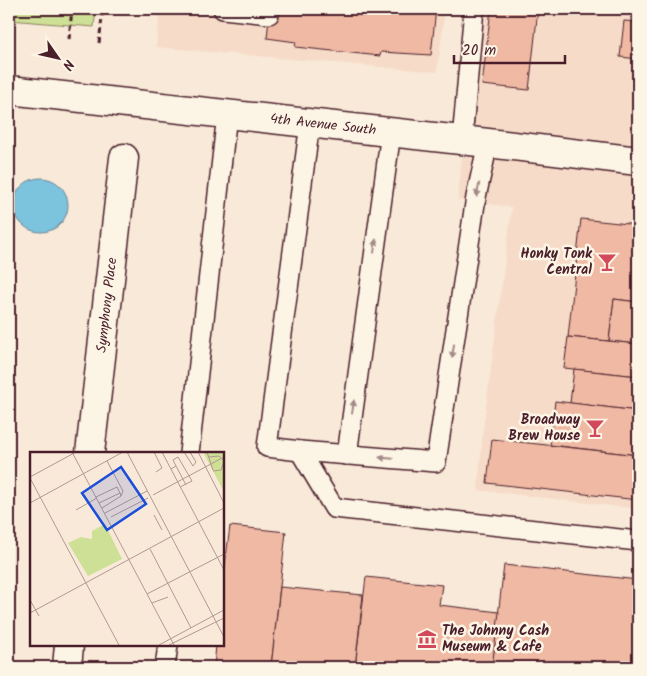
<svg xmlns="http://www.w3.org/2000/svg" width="647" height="676" font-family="Kalam,sans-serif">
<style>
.built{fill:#f6dbc8}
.green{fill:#cee095;stroke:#8c8060}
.water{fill:#7cc4dd;stroke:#688296}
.building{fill:#efb9a3;stroke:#4a1f2b}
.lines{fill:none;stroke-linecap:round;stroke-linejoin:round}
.lane-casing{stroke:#4a1f2b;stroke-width:22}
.street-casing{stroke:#4a1f2b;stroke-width:31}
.secondary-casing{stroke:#4a1f2b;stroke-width:31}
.path{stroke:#4a1f2b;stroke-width:3;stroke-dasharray:5 4;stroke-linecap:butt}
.lane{stroke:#fcf5e5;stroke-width:19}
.street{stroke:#fcf5e5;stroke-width:28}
.secondary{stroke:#fcf5e5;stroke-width:28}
.oneway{fill:#a38a88}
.labels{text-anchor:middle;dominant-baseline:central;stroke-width:5;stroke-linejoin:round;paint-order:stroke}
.street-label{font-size:14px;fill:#4a1f2b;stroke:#fcf5e5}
.poi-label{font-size:14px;font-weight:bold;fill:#4a1f2b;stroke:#fcf5e5;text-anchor:end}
.inset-road{fill:none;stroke:#b39893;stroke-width:1}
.view{fill:#1d4ed8;fill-opacity:0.15;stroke:#1d4ed8;stroke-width:2.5}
.inset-edge{fill:none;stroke:#4a1f2b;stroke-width:2.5}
</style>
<rect width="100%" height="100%" fill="#f9e9d8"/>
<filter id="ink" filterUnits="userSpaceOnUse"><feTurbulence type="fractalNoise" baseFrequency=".02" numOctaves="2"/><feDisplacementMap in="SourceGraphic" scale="10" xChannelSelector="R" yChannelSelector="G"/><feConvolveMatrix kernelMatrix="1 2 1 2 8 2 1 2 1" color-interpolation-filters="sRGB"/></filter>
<g filter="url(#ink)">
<!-- built -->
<g class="built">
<polygon points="160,9 445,9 437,72 156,47"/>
<polygon points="476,9 638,9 638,509 478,490 483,430 512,207 458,200"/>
</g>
<!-- green -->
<polygon class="green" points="9,9 96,9 94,27 9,20"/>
<!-- water -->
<circle class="water" cx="41" cy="205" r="27"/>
<!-- building -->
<g class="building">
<polygon points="270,9 436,9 431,55 381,52 380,56 295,47 296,42 267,38"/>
<polygon points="491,9 538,9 529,90 482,85"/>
<polygon points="624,21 638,22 638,59 620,57"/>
<polygon points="638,64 638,104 634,103"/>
<polygon points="581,219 638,225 638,302 614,299 609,341 568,337"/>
<polygon points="614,299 638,302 638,344 609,341"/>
<polygon points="568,337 638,344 638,376 564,368"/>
<polygon points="574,369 638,376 638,411 570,403"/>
<polygon points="555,401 638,411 638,455 550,445"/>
<polygon points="492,439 638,455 638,500 487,483"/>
<polygon points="230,526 286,532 271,667 214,667 216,645 222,645 222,589"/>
<polygon points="504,565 638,580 638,667 492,667"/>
<polygon points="366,577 442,585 439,605 499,612 492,667 355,667"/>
<polygon points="280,587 363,595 355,667 271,667"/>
</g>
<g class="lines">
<!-- lane casing -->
<g class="lane-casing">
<g id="lane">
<polyline points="223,9 269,14"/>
<polyline points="462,140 474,9"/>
<polyline points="488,143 476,197 436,462 300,451 334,508 638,541"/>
<polyline points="300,451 267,447 310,123"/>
<polyline points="189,453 227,114"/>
<polyline points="347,455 391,132"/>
<polyline points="165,667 168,645"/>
</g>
</g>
<!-- street casing -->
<g class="street-casing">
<g id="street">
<path id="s1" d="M90 453 124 158"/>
<polyline points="67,667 69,645"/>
</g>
</g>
<!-- secondary casing -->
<g class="secondary-casing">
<g id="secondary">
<path id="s2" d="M9 90 488 143 638 161"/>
</g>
</g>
<!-- path -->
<g class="path">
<polyline points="69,39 72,9"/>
<polyline points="99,43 103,9"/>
</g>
<!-- lane -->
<use href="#lane" class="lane"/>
<!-- street -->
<use href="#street" class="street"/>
<!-- secondary -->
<use href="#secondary" class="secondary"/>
</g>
<!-- one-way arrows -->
<defs><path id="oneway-solid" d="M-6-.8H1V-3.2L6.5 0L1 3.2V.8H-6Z" transform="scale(1.25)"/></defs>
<g class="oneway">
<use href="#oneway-solid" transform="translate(478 190) rotate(101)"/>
<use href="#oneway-solid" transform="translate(375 246) rotate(-82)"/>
<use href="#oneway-solid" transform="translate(453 351) rotate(99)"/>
<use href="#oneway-solid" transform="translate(353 407) rotate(-82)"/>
<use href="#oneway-solid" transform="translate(386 458) rotate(-175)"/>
</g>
</g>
<!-- icons -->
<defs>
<g id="bar-bare" transform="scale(1.5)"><path d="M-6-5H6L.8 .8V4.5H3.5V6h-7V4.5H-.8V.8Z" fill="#d1495b" stroke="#fcf5e5" stroke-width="2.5" paint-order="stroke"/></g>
<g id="museum-bare" transform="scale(1.5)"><path d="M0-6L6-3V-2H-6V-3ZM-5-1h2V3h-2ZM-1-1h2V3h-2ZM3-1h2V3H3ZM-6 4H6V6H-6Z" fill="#d1495b" stroke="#fcf5e5" stroke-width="2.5" paint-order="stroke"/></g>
</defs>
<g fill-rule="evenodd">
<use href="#bar-bare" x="607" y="262"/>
<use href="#bar-bare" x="595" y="428"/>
<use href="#museum-bare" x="427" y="639"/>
</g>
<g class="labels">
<!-- street labels -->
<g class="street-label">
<text stroke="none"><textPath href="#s2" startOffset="316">4th Avenue South</textPath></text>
<text stroke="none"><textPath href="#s1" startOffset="149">Symphony Place</textPath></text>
</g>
<!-- poi labels -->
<g class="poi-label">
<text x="592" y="254">Honky Tonk<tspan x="592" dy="16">Central</tspan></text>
<text x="580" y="420">Broadway<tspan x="580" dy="16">Brew House</tspan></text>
<text x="442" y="631" text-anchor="start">The Johnny Cash<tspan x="442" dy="16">Museum &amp; Cafe</tspan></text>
</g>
</g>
<!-- overview -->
<g transform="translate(30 452)">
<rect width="194" height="194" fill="#f9e9d8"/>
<path d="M173 0H194V40L191 34ZM75 72 92 107 58 124 38 91 51 85 62 87V79Z" fill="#cee095"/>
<path class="inset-road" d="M42 0 144 193M97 0 194 185M124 0 132 16 126 20M132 0 194 118M154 0 163 14 166 10 160 0M168 0 194 51M177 0 183 18M179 5 189 4 194 9 191 18 183 19M146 14 156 33M141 17 146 14 143 8 148 5 162 29 150 35M0 25 46 0M0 26 89 193M123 43 194 5M66 45 87 35 90 41M0 51 93 0M69 51 90 41 91 44 93 39 77 9M72 56 91 44M46 58 67 46M75 61 117 39M124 63 132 78M81 65 118 46M120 97 161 176M117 142 194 102M0 148 9 164M122 151 138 145M0 161 194 56M129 193 194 158M139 193 194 166"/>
<path class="view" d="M91 15 116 52 77 78 52 41Z"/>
<rect width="194" height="194" class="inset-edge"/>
</g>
<!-- margin -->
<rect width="647" height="676" fill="none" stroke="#fcf5e5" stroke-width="30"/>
<rect x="15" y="15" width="617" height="646" fill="none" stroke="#4a1f2b" stroke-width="2" filter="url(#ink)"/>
<!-- north arrow -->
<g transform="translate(58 58) rotate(124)" stroke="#fcf5e5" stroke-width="4" paint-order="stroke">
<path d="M0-4L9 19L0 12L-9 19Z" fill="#4a1f2b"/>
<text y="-8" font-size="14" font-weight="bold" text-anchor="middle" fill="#4a1f2b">N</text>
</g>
<!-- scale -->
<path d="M454 55v8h111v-8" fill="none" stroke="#4a1f2b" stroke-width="2.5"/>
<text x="462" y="55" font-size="15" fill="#4a1f2b" stroke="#fcf5e5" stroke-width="4" paint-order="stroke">20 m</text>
</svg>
